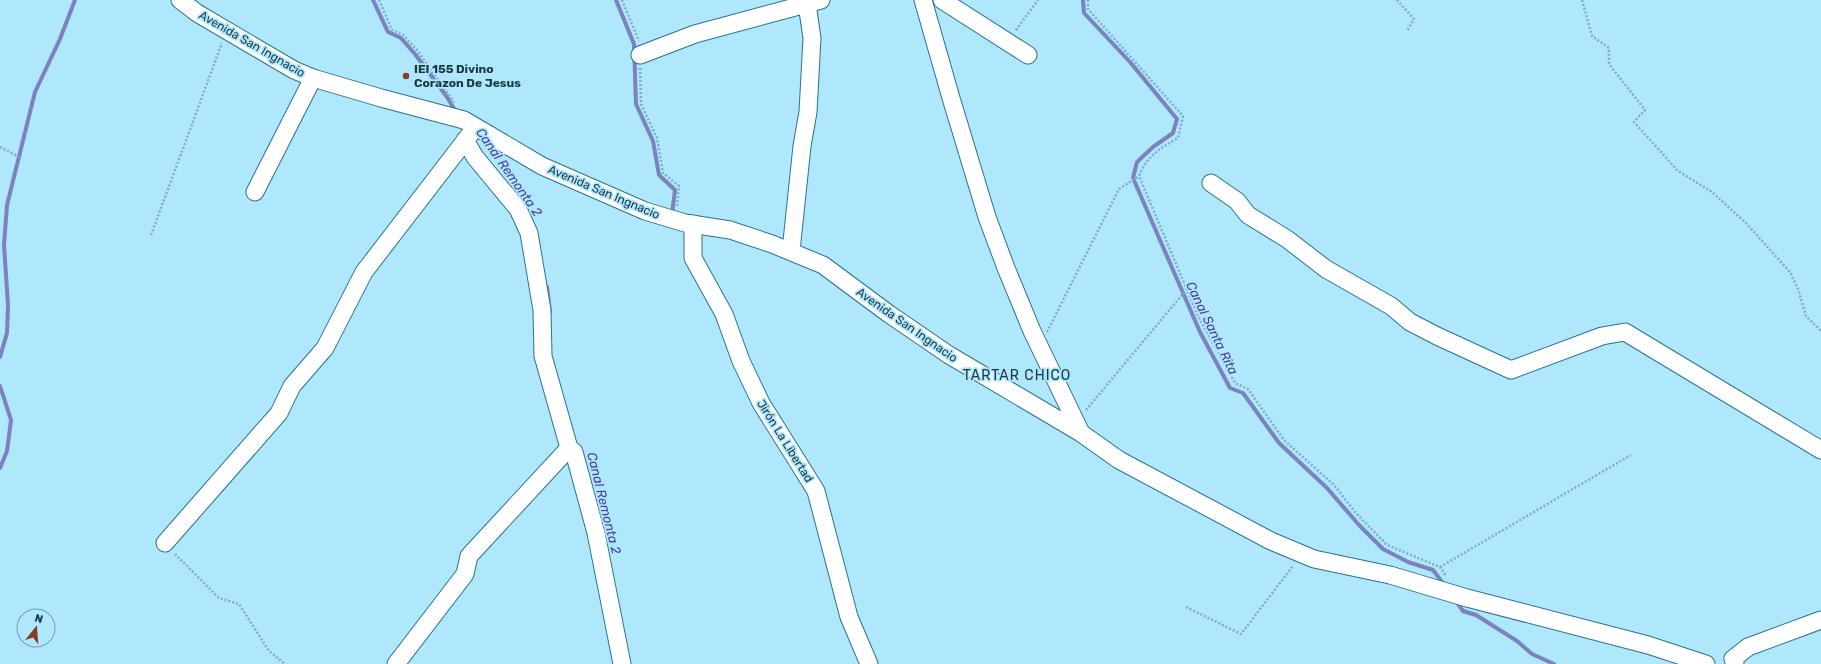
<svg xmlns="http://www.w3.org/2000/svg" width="1821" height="664" font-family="Rubik,sans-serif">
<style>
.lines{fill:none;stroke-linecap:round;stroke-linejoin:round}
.stream{stroke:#7a82c1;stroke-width:4}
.minor-casing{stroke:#29738b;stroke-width:19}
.path{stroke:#7eaec0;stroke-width:2.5;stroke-dasharray:2 2;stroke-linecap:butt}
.minor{stroke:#fff;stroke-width:17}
.poi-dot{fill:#863e1e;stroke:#afe7fd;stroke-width:1.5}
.labels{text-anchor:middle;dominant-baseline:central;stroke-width:3.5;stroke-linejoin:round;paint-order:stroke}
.street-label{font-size:12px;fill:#1a3842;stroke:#afe7fd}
.poi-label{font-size:12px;font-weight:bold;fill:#1a3842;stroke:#afe7fd;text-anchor:start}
.water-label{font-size:13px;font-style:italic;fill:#4a3fa2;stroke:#afe7fd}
.quarter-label{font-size:14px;letter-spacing:1px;fill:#1a3842;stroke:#afe7fd}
</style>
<rect width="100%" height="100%" fill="#afe7fd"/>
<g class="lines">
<!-- stream -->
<g class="stream">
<polyline points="373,0 388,32 401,38 415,54 447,97 456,112"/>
<polyline points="616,0 634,44 636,104 653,141 659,175 675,190 672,214"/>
<polyline points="1083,0 1084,13 1130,62 1177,119 1173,133 1153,147 1137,162 1133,178 1200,332 1230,388 1243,393 1279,443 1327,488 1359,525 1383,549 1408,562 1433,570 1445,586"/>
<polyline points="547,287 550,312"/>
<polyline points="0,357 7,333 8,305 4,245 7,205 35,92 60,39 75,0"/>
<polyline points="0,386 11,420 7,451 0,468"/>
<polyline points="1456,601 1463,611 1476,615 1517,641 1532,654 1554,664"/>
</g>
<!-- minor casing -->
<g class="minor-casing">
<g id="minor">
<polyline points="180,0 197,13 294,70 313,78 381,98 464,120 542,166 645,211 685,223 730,230 772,244 823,265 889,314 949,355 1081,433 1119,460 1271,541 1314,559 1390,575 1467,598 1648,645 1706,664"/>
<polyline points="923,0 951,98 987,217 1006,268 1032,331 1081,433"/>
<polyline points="942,0 1028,55"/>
<polyline points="640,55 695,34 821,0"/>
<polyline points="465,140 475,157 518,209 529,233 542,310 543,356 569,448 574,452 596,533 622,664"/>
<polyline points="1211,183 1237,201 1248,215 1287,239 1326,269 1391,306 1410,322 1437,336 1511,370 1602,336 1625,332 1821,450"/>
<polyline points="255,192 313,78"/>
<polyline points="693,224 693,258 724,314 741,361 761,403 816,491 849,617 869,664"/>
<polyline points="791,251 802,146 808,112 812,38 807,4"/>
<polyline points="165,543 279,413 292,386 325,348 364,272 471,133"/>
<polyline points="396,664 465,574 469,556 569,448"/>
<polyline points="1735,664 1733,659 1748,647 1821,620"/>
</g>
</g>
<!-- path -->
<g class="path">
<polyline points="379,0 392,30 403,35 417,50 454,102"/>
<polyline points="622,0 639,41"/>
<path d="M1088 0V9L1183 116 1178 138C1159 149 1147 156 1139 176L1198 316 1235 383 1248 389 1284 440 1334 485 1355 512 1387 545 1440 567 1446 576"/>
<polyline points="1397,0 1414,19 1407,31"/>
<polyline points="1582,0 1592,36 1609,48 1609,64 1645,110 1634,122 1678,171 1712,192 1746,223 1790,272 1798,289 1806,316 1821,331"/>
<polyline points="1016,30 1038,0"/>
<polyline points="640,68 641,104 657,138 663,173 679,186 677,206"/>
<polyline points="0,147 19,157"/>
<polyline points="151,235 222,43"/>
<polyline points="1047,332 1119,189 1139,176"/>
<polyline points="1086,410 1187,289"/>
<polyline points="175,554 219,598 239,604 269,651 285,664"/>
<polyline points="1440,567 1631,455"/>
<polyline points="1186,607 1241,634 1293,566"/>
</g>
<!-- minor -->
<use href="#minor" class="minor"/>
</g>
<!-- markers -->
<circle class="poi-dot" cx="406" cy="76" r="4"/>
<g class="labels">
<!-- street labels -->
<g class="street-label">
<text transform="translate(252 44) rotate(30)">Avenida San Ingnacio</text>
<text transform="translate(604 192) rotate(23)">Avenida San Ingnacio</text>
<text transform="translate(907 325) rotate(35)">Avenida San Ingnacio</text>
<text transform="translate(785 441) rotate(58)">Jirón La Libertad</text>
</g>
<!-- poi labels -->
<g class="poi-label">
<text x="414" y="69">IEI 155 Divino<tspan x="414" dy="14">Corazon De Jesus</tspan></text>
</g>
<!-- water labels -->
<g class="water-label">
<text transform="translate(509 172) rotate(55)">Canal Remonta 2</text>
<text transform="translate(1212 328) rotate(64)">Canal Santa Rita</text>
<text transform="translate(604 503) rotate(76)">Canal Remonta 2</text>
</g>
<!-- quarter labels -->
<g class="quarter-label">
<text x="1017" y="375">TARTAR CHICO</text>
</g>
</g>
<!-- north arrow -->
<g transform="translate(36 628) rotate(17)"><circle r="19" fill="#afe7fd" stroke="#73a1b2"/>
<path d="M0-3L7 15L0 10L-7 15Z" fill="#863e1e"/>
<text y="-6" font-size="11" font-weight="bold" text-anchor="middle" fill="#1a3842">N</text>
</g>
</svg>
